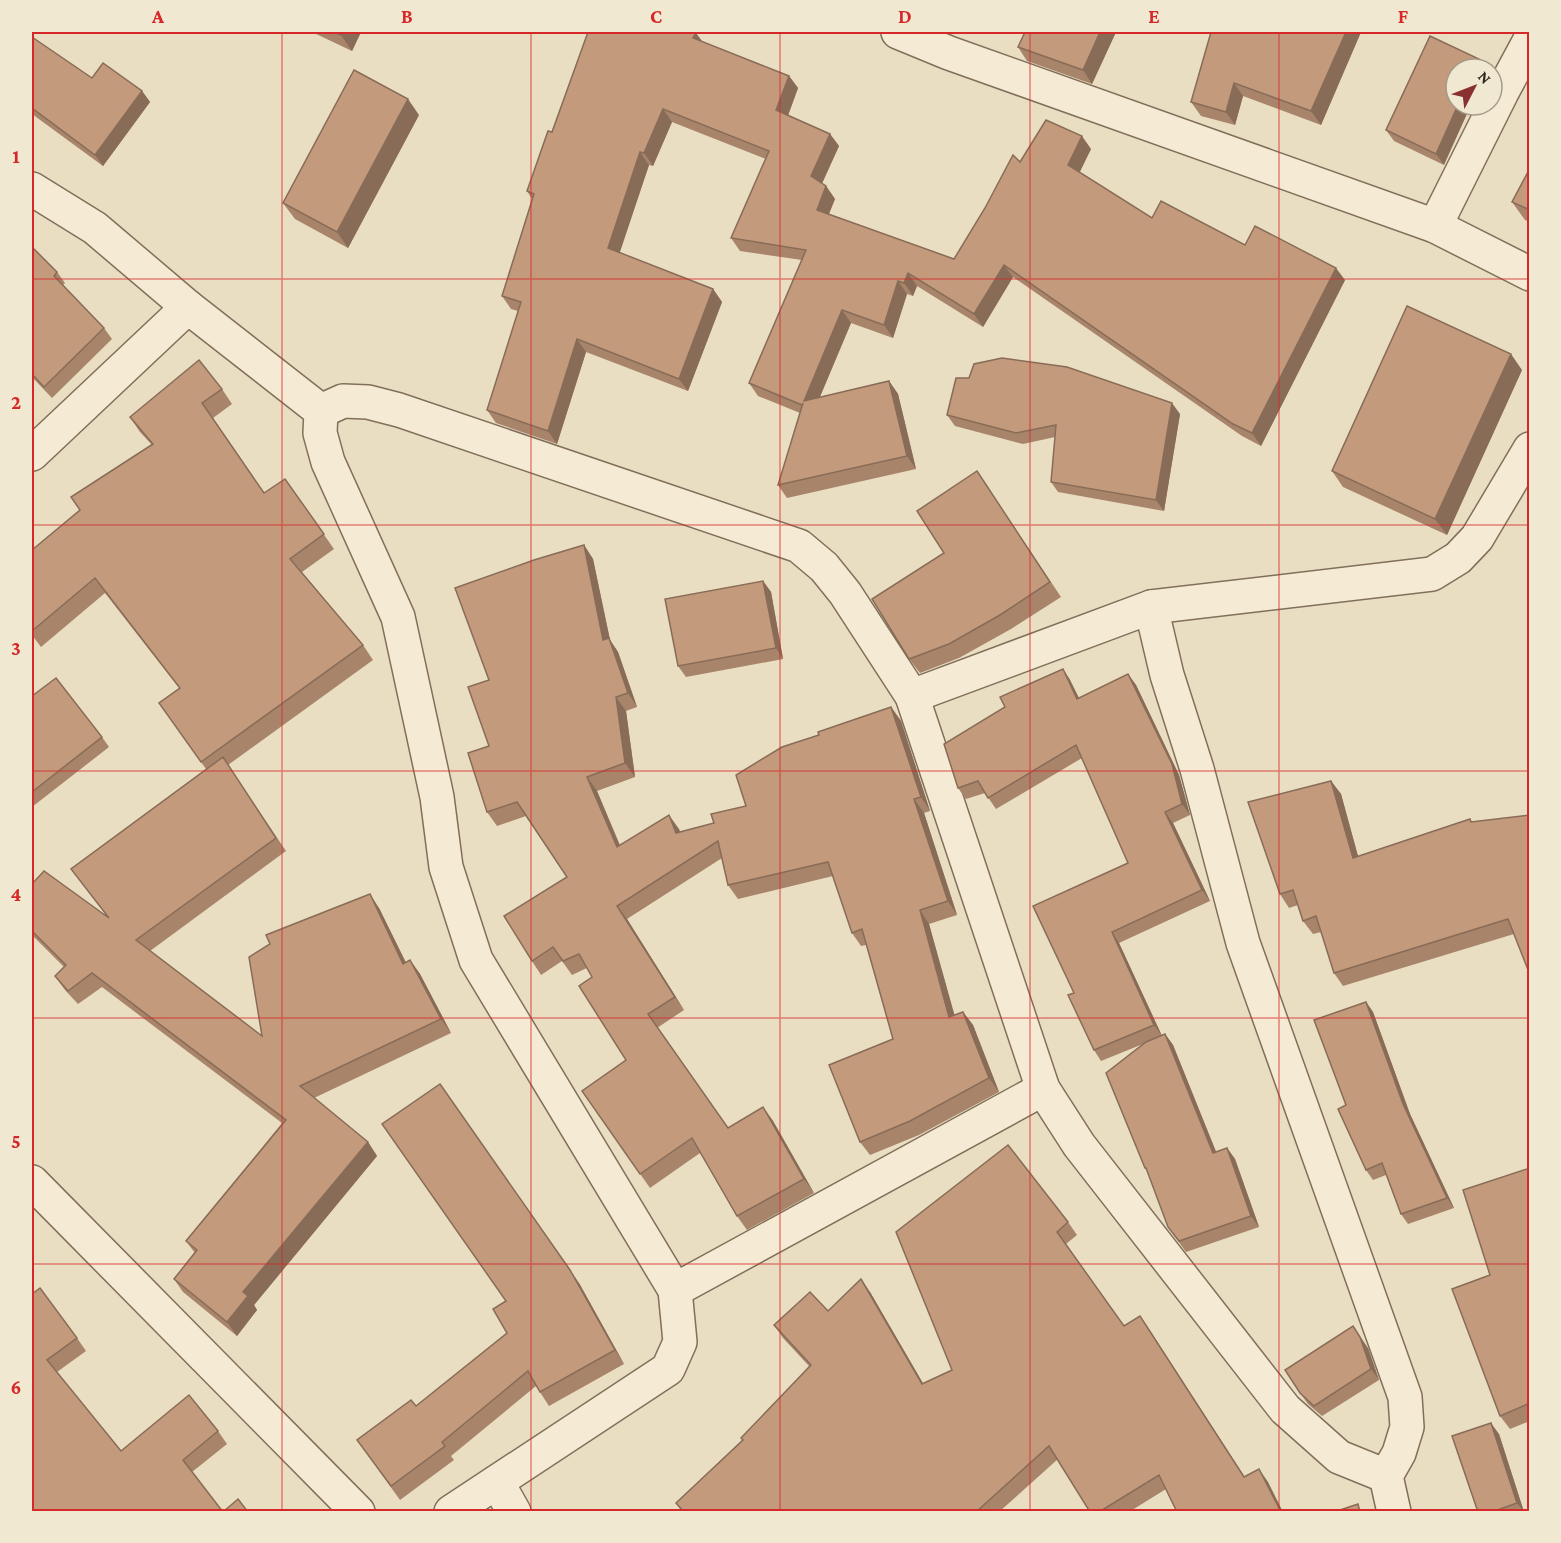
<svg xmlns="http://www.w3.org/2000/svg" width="1561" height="1543" font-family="'Crimson Pro',serif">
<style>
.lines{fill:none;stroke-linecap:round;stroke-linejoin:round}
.street-casing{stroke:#816f5b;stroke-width:36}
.street{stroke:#f5ebd4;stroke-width:33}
.wall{fill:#a8846b}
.shaded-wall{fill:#886c57}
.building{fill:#c39a7c;stroke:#886c57;stroke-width:1.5}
.grid{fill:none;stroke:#d62828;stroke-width:1.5;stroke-opacity:0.55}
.neatline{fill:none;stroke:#d62828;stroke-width:2}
.grid-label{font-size:20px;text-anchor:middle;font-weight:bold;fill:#d62828}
</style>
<rect width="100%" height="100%" fill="#e9dec2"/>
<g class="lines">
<!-- street casing -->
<g class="street-casing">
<g id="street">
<polyline points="898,32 949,53 1435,226 1530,274"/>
<polyline points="32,189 95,228 188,307 321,411 320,433 328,462 398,617 437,797 446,867 476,960 675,1290"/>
<polyline points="1435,226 1502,92 1530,40"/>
<polyline points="321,411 343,401 368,402 399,410 799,546 824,567 845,593 912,696 1043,1089 1079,1145 1285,1409 1339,1457 1386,1476"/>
<polyline points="32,454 188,307"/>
<polyline points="912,696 1151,607"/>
<polyline points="32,1182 358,1512"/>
<polyline points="497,1482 514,1512"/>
<polyline points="451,1512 668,1369 680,1342 675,1290 1043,1089"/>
<polyline points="1394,1512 1386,1476 1399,1453 1407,1427 1405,1397 1243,943 1197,769 1167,675 1151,607 1432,574 1458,558 1477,538 1530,449"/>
</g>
</g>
<!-- street -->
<use href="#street" class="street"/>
</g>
<!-- wall -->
<g class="wall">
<polygon points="312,32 361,32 352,51"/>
<polygon points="1025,32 1116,32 1092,84 1027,61 1018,47"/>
<polygon points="1211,32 1361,32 1321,125 1243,96 1235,125 1201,116 1191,102"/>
<polygon points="1430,36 1444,165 1394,141 1386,130"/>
<polygon points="32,37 92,78 142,91 150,102 103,166 32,114"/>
<polygon points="702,42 789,76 798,88 788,116 830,134 839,146 822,183 826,186 835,199 829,214 954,259 1020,162 1091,149 1079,172 1152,218 1245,245 1345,280 1261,446 1242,436 1013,277 983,327 917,286 913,296 907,294 893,338 851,323 820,397 889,381 898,394 916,469 787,498 778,485 800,413 758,396 749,383 802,260 740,251 731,238 766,159 672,122 653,166 649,165 619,253 713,289 722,302 688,391 586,352 557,444 496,423 487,410 518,311 511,309 502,296 532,199 527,191 552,132"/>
<polygon points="419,115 348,248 295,219 283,203"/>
<polygon points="1530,168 1530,222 1525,220 1512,202"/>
<polygon points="32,247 57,272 65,283 63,285 104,328 112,339 52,398 32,377"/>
<polygon points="1522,370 1447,535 1343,487 1332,471"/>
<polygon points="222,389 232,404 213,418 264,493 285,479 334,549 302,572 363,645 373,660 228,765 286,851 150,951 262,1036 379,908 406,963 410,960 420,974 451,1033 314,1098 368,1142 377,1156 254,1305 257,1310 237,1336 183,1292 174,1279 195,1253 186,1241 282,1123 102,987 78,1004 65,990 55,976 64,967 32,935 32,884 107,916 71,869 206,769 159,703 179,688 105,593 41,647 32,635 32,550 80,510 152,445 140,432 130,417"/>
<polygon points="1180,414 1164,511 1058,492 1051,482 1055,437 1023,444 955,426 947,415"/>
<polygon points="987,486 1061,597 1011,629 959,658 920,673 909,659 944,553"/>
<polygon points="584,545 593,559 610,640 618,652 637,707 626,711 635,777 597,791 620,845 679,829 680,832 714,823 746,806 819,735 891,707 901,721 930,811 924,813 957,915 929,924 954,1015 963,1012 973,1025 999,1092 919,1135 870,1155 860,1142 893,1039 866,945 861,946 852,933 833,876 738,899 728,885 722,858 627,919 684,1010 657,1028 728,1128 763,1107 773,1121 814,1193 747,1230 737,1216 700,1153 650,1188 582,1091 626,1060 592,977 587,968 572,975 562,961 541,975 532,961 567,877 526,816 497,826 487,812 489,746 489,680"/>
<polygon points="763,581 771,592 783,659 686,677 678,666"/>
<polygon points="1063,669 1070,680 1079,699 1128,674 1136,685 1179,775 1190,815 1173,823 1210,901 1119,943 1162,1036 1165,1034 1173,1045 1216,1152 1227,1148 1235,1159 1259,1227 1186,1252 1168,1227 1149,1174 1145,1168 1143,1044 1101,1061 1094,1050 1074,993 1128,863 1082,758 996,809 985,793 966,799 958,788 1005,707"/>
<polygon points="32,696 102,737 109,747 32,807"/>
<polygon points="1331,781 1341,794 1358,856 1470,819 1472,822 1514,934 1343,986 1334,973 1321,932 1313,934 1303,921 1298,905 1289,908 1280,894"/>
<polygon points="1366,1002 1373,1012 1410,1114 1454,1208 1408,1224 1401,1214 1386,1175 1373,1180 1366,1170 1346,1105"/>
<polygon points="1530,1168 1530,1421 1510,1429 1500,1416 1490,1275"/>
<polygon points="1068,1222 1077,1235 1066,1244 1124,1326 1140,1316 1244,1476 1268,1482 1166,1489 1129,1512 1090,1512 1058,1459 999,1512 682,1512 676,1503 742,1440 809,1366 783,1338 774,1325 828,1311 870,1292 923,1384 952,1370 896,1232"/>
<polygon points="579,1283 624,1364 549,1406 536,1386 451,1456 454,1460 400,1500 357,1440 416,1406"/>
<polygon points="32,1294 77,1338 86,1351 57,1372 121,1451 218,1431 227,1444 192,1472 32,1512"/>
<polygon points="1368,1348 1379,1380 1322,1416 1308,1404 1300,1393"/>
<polygon points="1499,1434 1524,1512 1478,1512"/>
</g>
<!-- shaded-wall -->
<g class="shaded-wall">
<polygon points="342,32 361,32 352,51 341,35"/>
<polygon points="1100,32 1116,32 1092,84 1083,70"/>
<polygon points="1346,32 1361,32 1321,125 1311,111"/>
<polygon points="696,33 705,45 693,38"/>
<polygon points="1479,59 1486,69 1474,69"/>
<polygon points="789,76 798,88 785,123 776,110"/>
<polygon points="1234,83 1243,96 1235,125 1226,112"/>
<polygon points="142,91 150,102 103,166 95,155"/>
<polygon points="408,99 419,115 348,248 337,232"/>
<polygon points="1458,105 1471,105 1444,165 1436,154"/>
<polygon points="663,109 672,122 653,166 644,153"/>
<polygon points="830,134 839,146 820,188 811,176"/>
<polygon points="1082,136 1091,149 1077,178 1068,165"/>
<polygon points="640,152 649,165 617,261 608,248"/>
<polygon points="826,186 835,199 825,223 817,210"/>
<polygon points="1004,265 1013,277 983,327 974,314"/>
<polygon points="1336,268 1345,280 1261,446 1252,433"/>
<polygon points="908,273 917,286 913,296 904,283"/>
<polygon points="898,281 907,294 893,338 884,325"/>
<polygon points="713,289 722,302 688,391 679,379"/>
<polygon points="842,310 851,323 813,413 804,401"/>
<polygon points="577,339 586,352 557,444 548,431"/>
<polygon points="1511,354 1522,370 1447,535 1435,519"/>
<polygon points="889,381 898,394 916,469 907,456"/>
<polygon points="1172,403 1180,414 1164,511 1156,500"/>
<polygon points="584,545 593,559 610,640 618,652 637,707 628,693 603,640"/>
<polygon points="763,581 771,592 783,659 776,648"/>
<polygon points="1063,669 1070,680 1085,710 1077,699"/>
<polygon points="1128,674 1136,685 1179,775 1190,815 1182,804"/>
<polygon points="616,697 626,711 635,777 625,763"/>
<polygon points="891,707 901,721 930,811 921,797"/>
<polygon points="587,777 597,791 626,861 617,847"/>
<polygon points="1331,781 1341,794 1362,871 1353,858"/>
<polygon points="914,799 924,813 957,915 948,901"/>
<polygon points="1165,812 1173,823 1210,901 1202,890"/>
<polygon points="669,815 679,829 685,847 676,833"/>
<polygon points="370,894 379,908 413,977 403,964"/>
<polygon points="617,906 627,919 684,1010 675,997"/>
<polygon points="920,910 929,924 959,1031 949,1017"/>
<polygon points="1112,932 1119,943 1162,1036 1154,1025"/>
<polygon points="410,960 420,974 451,1033 441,1019"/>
<polygon points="1366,1002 1373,1012 1410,1114 1454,1208 1447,1198 1403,1104"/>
<polygon points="963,1012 973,1025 999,1092 989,1078"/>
<polygon points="1165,1034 1173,1045 1221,1164 1213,1153"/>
<polygon points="763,1107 773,1121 814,1193 804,1179"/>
<polygon points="368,1142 377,1156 254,1305 257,1310 237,1336 227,1322 243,1292"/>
<polygon points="1227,1148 1235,1159 1259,1227 1251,1216"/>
<polygon points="570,1270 579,1283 624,1364 615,1350"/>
<polygon points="861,1279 870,1292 931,1397 922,1384"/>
<polygon points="1140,1316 1149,1329 1253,1490 1244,1477"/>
<polygon points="1353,1326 1368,1348 1379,1380 1371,1369"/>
<polygon points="1491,1423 1499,1434 1524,1512 1517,1503"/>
<polygon points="1259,1469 1268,1482 1283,1512 1281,1512"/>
</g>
<!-- building -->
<g class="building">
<polygon points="334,32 342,32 341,35"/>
<polygon points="588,32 693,32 696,33 693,38 789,76 776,110 830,134 811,176 826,186 817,210 954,259 985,208 1013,155 1020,162 1046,120 1082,136 1068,165 1152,218 1161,201 1245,245 1255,226 1336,268 1252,433 1233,424 1004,265 974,314 908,273 904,283 898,281 884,325 842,310 804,401 889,381 907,456 778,485 803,403 802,405 749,383 806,250 731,238 769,151 663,109 644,153 640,152 608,248 713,289 679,379 577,339 548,431 487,410 521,302 502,296 534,194 527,191 548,131 552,132"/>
<polygon points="1025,32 1100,32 1083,70 1018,47"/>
<polygon points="1211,32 1346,32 1311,111 1234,83 1226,112 1191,102"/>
<polygon points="1430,36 1479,59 1474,69 1456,69 1456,105 1458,105 1436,154 1386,130"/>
<polygon points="32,37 92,78 103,63 142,91 95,155 32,108"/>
<polygon points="354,70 408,99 337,232 283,203"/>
<polygon points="1530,168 1530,210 1512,202"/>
<polygon points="32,247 57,272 54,276 104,328 44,387 32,374"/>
<polygon points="1407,306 1511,354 1435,519 1332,471"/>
<polygon points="1002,358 1067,367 1172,403 1156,500 1051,482 1056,425 1016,433 947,415 956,378 969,378 974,364"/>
<polygon points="199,360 222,389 202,403 264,493 285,479 324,534 290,559 363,645 201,762 159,703 180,688 95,578 32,631 32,550 80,510 71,497 153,444 130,417"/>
<polygon points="977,471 1050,582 1000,615 949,644 909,659 872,599 944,553 917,511"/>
<polygon points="584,545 603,640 609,638 628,693 616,697 625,763 587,777 617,847 669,815 676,833 714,823 711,814 746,806 736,775 782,747 819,735 818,732 891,707 921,797 914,799 948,901 920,910 949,1017 963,1012 989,1078 910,1121 860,1142 829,1065 893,1039 862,929 852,933 828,862 728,885 718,841 617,906 675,997 648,1014 728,1128 763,1107 804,1179 737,1216 692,1138 640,1174 582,1091 626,1060 579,986 592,977 579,954 563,961 553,947 532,961 504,916 567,877 517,802 487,812 468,753 489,746 468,687 489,680 455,588 534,560"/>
<polygon points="763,581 776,648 678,666 665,599"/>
<polygon points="1063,669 1077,699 1128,674 1172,764 1182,804 1165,812 1202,890 1112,932 1154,1025 1094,1050 1068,995 1074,993 1033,906 1128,863 1076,745 988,798 978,781 958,788 944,744 1005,707 1000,697"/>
<polygon points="56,678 102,737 32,792 32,696"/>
<polygon points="223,757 276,838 136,940 262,1036 249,957 270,944 266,935 370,894 403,964 410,960 441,1019 300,1086 368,1142 243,1292 248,1296 227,1322 174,1279 197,1250 186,1241 286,1120 92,973 68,991 55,976 66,965 32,931 32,884 44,871 109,918 71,869"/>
<polygon points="1331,781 1353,858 1470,819 1471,822 1530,815 1530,975 1508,919 1334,973 1316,916 1303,921 1293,890 1280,894 1248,802"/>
<polygon points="1366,1002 1403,1104 1447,1198 1401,1214 1382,1163 1366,1170 1338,1109 1346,1105 1314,1020"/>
<polygon points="1165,1034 1213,1153 1227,1148 1251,1216 1179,1241 1168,1227 1146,1168 1145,1168 1106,1073 1146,1042"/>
<polygon points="440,1084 570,1270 615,1350 540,1392 528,1371 442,1442 445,1446 391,1486 357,1440 411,1400 416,1406 507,1333 493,1309 506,1301 382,1124"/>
<polygon points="1008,1145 1068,1222 1057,1232 1124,1326 1140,1316 1244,1477 1259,1469 1281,1512 1177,1512 1159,1475 1099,1512 1090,1512 1049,1446 976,1512 684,1512 676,1503 743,1440 741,1438 811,1365 774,1325 810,1292 828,1311 861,1279 922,1384 952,1370 896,1232"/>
<polygon points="1530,1168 1530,1403 1500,1416 1452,1289 1490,1275 1463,1190"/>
<polygon points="40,1288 77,1338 47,1360 121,1451 189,1395 218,1431 183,1460 223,1512 32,1512 32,1294"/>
<polygon points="1353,1326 1360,1337 1371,1369 1314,1406 1300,1393 1285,1370"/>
<polygon points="1491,1423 1517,1503 1492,1512 1478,1512 1452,1436"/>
<polygon points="238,1499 248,1512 223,1512"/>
<polygon points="1358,1504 1360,1512 1334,1512"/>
</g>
<!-- grid -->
<path class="grid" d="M282 32V1512M531 32V1512M780 32V1512M1030 32V1512M1279 32V1512M32 279H1530M32 525H1530M32 771H1530M32 1018H1530M32 1264H1530"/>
<!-- border -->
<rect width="1561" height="1543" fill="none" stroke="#f1e8d1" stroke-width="66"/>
<!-- north arrow -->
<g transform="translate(1474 87) rotate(48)"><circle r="28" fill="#f1e8d1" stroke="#a59b89" stroke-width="1.5"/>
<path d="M0-4.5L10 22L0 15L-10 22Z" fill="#893131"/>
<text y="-9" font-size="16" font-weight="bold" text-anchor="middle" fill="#32281e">N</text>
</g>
<rect x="33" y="33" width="1495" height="1477" class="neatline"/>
<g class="grid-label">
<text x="158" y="23">A</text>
<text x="407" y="23">B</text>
<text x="656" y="23">C</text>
<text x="905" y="23">D</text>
<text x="1154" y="23">E</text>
<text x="1403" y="23">F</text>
<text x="16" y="163">1</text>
<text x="16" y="409">2</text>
<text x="16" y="655">3</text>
<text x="16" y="901">4</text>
<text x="16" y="1148">5</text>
<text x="16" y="1394">6</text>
</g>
</svg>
